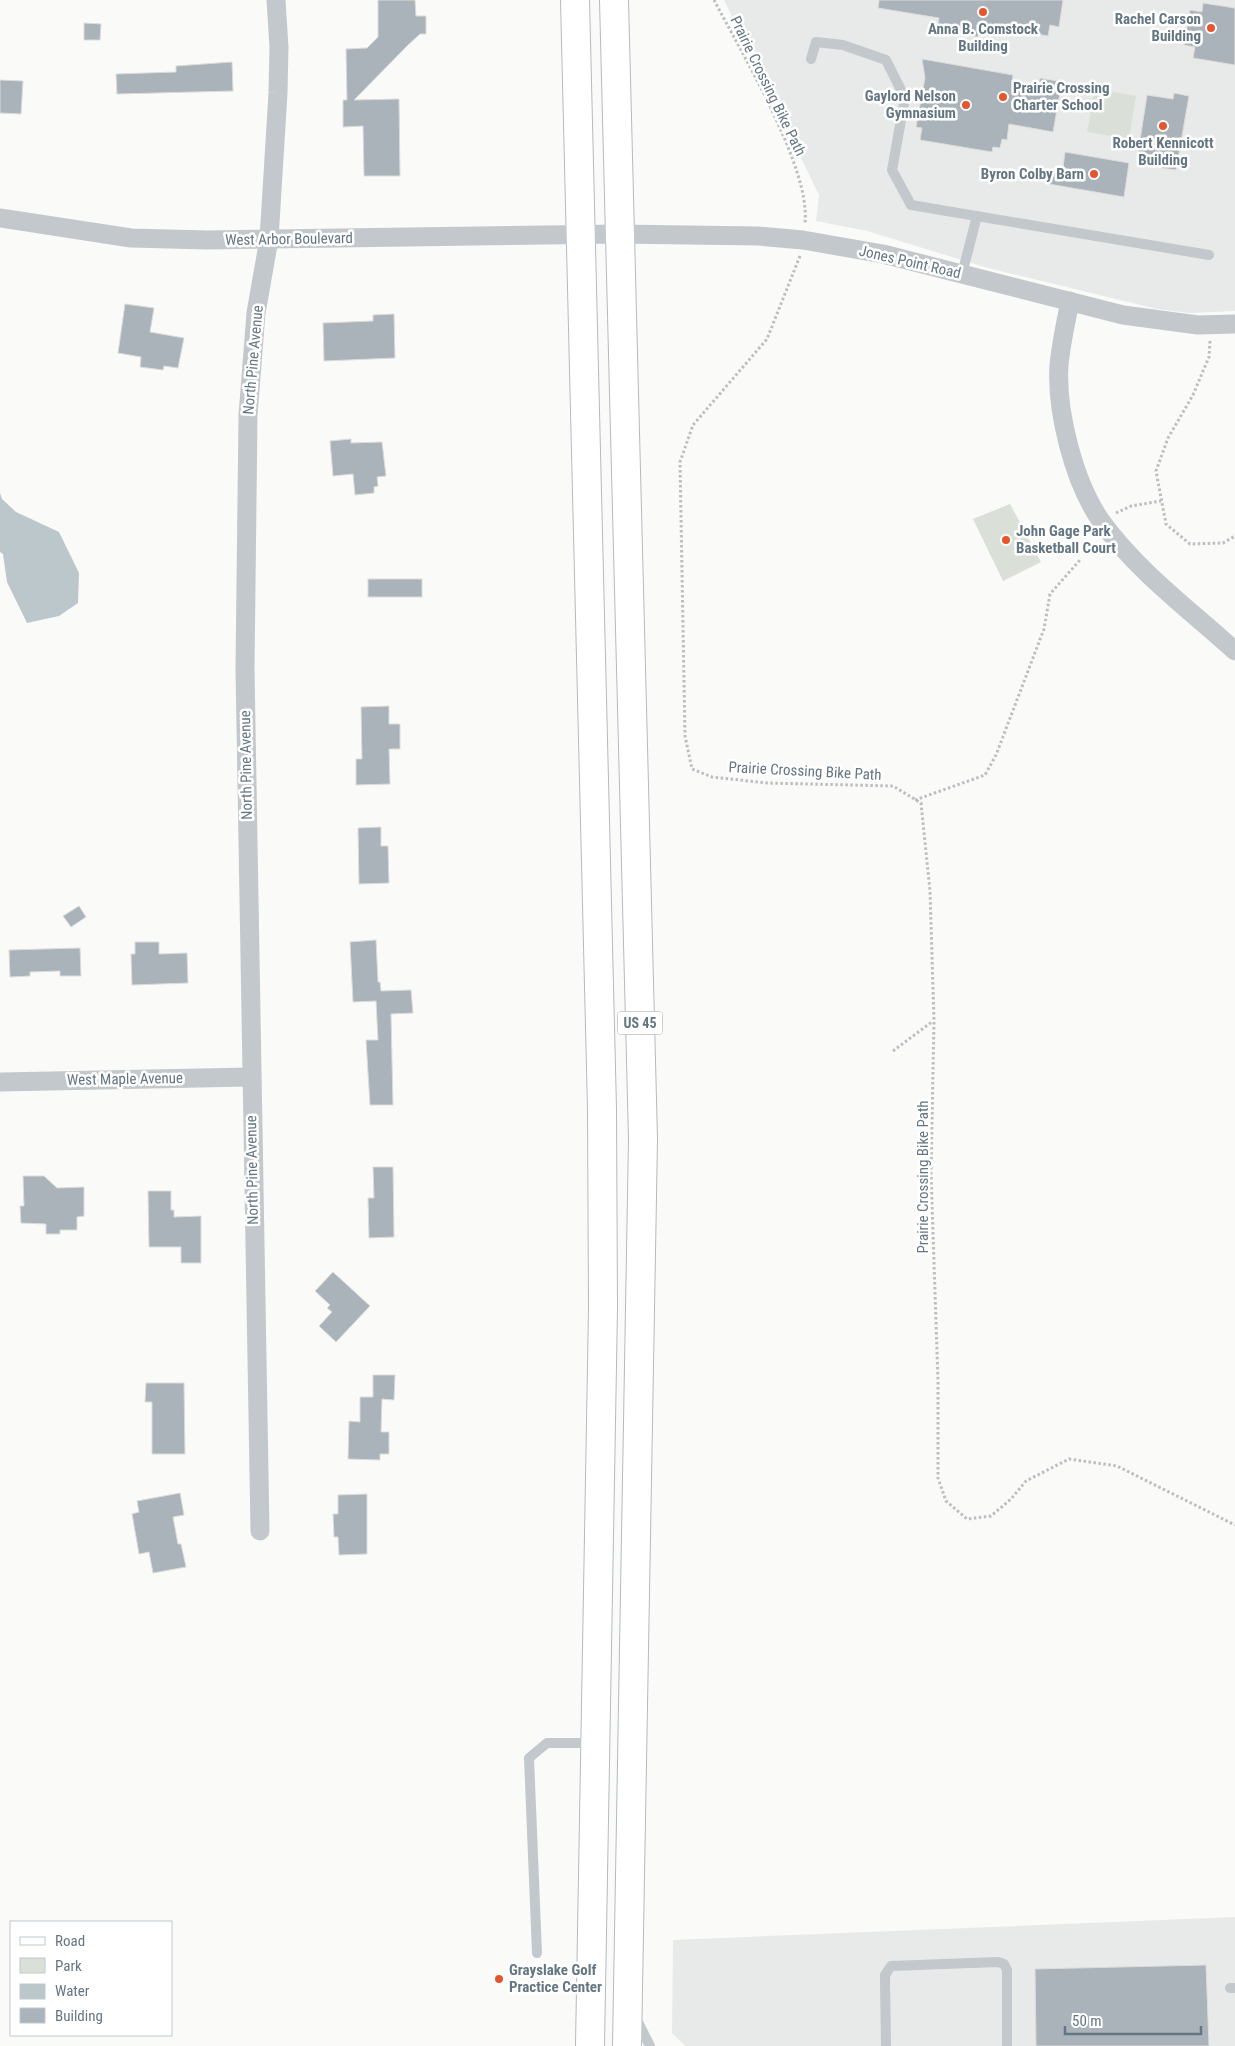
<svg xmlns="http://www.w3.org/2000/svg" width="1235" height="2046" font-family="'Roboto Condensed',sans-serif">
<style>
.built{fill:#e8e9e9}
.green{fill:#dadfd7}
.water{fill:#bbc7cb}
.building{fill:#aab3b9;stroke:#dcdcda}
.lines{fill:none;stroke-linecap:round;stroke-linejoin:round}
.primary-casing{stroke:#b5babe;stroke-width:30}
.path{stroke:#bbbfc2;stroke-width:3;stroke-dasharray:2.5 2.5;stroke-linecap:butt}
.lane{stroke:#c3c8cc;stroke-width:10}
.street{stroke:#c3c8cc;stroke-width:19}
.primary{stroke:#fff;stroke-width:28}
.poi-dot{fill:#e4572e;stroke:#fff;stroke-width:2}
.labels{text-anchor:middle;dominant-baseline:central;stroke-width:5;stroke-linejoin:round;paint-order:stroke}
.shield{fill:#fff;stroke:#939fa8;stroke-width:1}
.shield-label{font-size:14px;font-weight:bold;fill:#657683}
.poi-label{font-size:15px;font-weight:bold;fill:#657683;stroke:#fff;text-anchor:end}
.street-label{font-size:15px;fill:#657683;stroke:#fff}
</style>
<rect width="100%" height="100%" fill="#fafaf8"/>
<!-- built -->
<g class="built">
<polygon points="724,0 1235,0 1235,311 1189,313 1157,309 988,268 867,231 816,221 819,195"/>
<polygon points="1235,1917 1235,2046 685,2046 672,2033 673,1940"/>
</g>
<!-- green -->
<g class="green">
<polygon points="1095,89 1136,96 1129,139 1087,132"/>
<polygon points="1010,504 1041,562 1003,581 973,519"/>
</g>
<!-- water -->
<polygon class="water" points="0,493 2,499 16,512 59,532 79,573 78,603 59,616 27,623 7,582 3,554 0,552"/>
<!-- building -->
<g class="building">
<polygon points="378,0 415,0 416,16 426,16 426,34 420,34 408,45 354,100 399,99 400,176 364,176 363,126 343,127 343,100 347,100 346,49 367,48 378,37"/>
<polygon points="879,0 1063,0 1059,27 1050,25 1048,36 981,25 978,37 937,30 939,18 878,8"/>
<polygon points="1203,3 1235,8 1235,65 1193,58 1195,47 1184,45 1190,10 1202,12"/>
<polygon points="84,23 101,24 100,40 84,40"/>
<polygon points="922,59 1013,75 1012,82 1039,87 1040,78 1062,82 1053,132 1009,124 1007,140 1002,139 1000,148 993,147 992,152 920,140 922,128 916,127 925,78"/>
<polygon points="232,62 233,91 117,94 116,74 176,72 176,66"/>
<polygon points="0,80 23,81 21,114 0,113"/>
<polygon points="1174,93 1189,96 1176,170 1162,168 1164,157 1138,153 1147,95 1173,99"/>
<polygon points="1065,152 1129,163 1124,197 1049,184 1046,175 1063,167"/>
<polygon points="125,304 154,308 150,332 184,338 178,368 164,366 163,370 140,367 141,357 118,353"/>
<polygon points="394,314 395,358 324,361 323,323 373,321 373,315"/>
<polygon points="351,439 351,443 382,442 386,476 377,477 378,486 374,487 374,493 355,495 353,474 333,476 330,441"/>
<rect x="368" y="579" width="54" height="18"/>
<polygon points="389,706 389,724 400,724 400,749 389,749 390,784 356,785 356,759 362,759 361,707"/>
<polygon points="381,827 381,846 388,846 389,883 359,884 358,828"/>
<polygon points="79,906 86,917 71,927 63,916"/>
<polygon points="376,940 378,982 380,982 381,991 411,990 413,1013 391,1014 393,1105 370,1105 366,1040 378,1040 376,1001 353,1002 350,942"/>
<polygon points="135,942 159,942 159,954 187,953 188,983 132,985 131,954 135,954"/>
<polygon points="80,948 81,976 60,976 60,971 30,972 30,976 10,977 9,950"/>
<polygon points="373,1167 393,1167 394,1237 369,1238 368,1198 374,1198"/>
<polygon points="23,1176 44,1176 57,1188 84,1187 84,1216 77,1217 77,1230 60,1230 60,1234 46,1234 46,1224 21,1223 20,1206 24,1206"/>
<polygon points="148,1191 171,1191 171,1210 174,1210 174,1217 201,1216 201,1263 181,1263 181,1247 149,1247"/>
<polygon points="333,1272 370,1306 336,1342 319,1326 332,1312 327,1308 330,1305 315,1291"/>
<polygon points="373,1375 395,1375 394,1400 382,1399 381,1432 389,1432 389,1454 380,1454 380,1460 348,1459 349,1421 360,1422 360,1397 373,1397"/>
<polygon points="146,1383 184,1383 185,1454 152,1454 152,1402 145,1402"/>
<polygon points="180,1493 184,1515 173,1517 178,1544 181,1544 186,1567 153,1573 149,1552 139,1554 132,1514 139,1512 137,1501"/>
<polygon points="367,1494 367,1554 339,1555 338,1537 334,1537 333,1514 338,1514 338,1495"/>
<polygon points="1206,1965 1209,2046 1036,2046 1035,1969"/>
</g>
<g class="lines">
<!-- primary casing -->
<g class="primary-casing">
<g id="primary">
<polyline points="575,0 602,1109 603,1308 590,2046"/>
<polyline points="614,0 643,1139 627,2046"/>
</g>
</g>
<!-- path -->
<g class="path">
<path d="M714 0C741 52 811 168 805 223"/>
<polyline points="800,256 767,339 693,425 680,462 685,736 692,769 712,777 767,783 893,786 921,803 930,891 934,1021 931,1173 938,1381 938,1478 946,1501 967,1519 991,1516 1011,1499 1026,1481 1069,1459 1117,1466 1235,1525"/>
<polyline points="1210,341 1209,357 1193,395 1168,438 1156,471 1166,524 1190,544 1223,543 1235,536"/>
<polyline points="1116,513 1131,506 1161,501"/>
<polyline points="915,800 985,775 996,755 1044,629 1050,594 1080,560"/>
<polyline points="893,1051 933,1021"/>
</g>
<!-- lane -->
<g class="lane">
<polyline points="811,59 816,42 843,45 886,60 905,98 892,170 911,205 1209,255"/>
<polyline points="962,274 977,216"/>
<polyline points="537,1953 529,1758 547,1743 594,1743"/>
<polyline points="1230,1988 1235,1988"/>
<polyline points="636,2018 650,2046"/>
<polyline points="886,2046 885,1983 885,1975 891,1966 998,1962 1004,1964 1007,1970 1007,2046"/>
</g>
<!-- street -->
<g class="street">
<polyline points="0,218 131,238 207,240 619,234 758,236 803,240 883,254 1123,315 1198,325 1235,324"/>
<path d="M1070 301C1066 322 1061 343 1059 365 1056 412 1074 482 1101 521 1137 571 1190 610 1235 651"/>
<polyline points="0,1082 250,1077"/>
<polyline points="260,1531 245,669 248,415 256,313 269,239 278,93 279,47 276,0"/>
</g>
<!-- primary -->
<use href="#primary" class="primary"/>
</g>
<!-- markers -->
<g class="poi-dot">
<circle cx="983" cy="12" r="5"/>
<circle cx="1211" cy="28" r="5"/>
<circle cx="1003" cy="97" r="5"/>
<circle cx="966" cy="105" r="5"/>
<circle cx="1163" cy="126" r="5"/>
<circle cx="1094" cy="174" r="5"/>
<circle cx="1006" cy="540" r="5"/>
<circle cx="499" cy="1979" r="5"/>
</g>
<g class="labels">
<!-- shield labels -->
<rect class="shield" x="617.5" y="1011.5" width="45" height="23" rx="4"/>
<g class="shield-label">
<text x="640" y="1023">US 45</text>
</g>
<!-- poi labels -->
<g class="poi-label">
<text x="1201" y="19">Rachel Carson<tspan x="1201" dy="17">Building</tspan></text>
<text x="983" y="29" text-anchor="middle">Anna B. Comstock<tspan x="983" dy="17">Building</tspan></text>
<text x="1013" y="88" text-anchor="start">Prairie Crossing<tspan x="1013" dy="17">Charter School</tspan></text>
<text x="956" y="96">Gaylord Nelson<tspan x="956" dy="17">Gymnasium</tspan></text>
<text x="1163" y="143" text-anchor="middle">Robert Kennicott<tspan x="1163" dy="17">Building</tspan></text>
<text x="1084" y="174">Byron Colby Barn</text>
<text x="1016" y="531" text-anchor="start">John Gage Park<tspan x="1016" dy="17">Basketball Court</tspan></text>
<text x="509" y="1970" text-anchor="start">Grayslake Golf<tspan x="509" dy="17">Practice Center</tspan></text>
</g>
<!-- street labels -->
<g class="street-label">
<text transform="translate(768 86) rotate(64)">Prairie Crossing Bike Path</text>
<text transform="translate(289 239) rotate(-1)">West Arbor Boulevard</text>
<text transform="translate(910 262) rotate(13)">Jones Point Road</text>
<text transform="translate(253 360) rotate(-85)">North Pine Avenue</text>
<text transform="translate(246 765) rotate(-91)">North Pine Avenue</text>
<text transform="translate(805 771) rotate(3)">Prairie Crossing Bike Path</text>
<text transform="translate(125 1079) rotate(-1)">West Maple Avenue</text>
<text transform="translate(252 1170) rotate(-91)">North Pine Avenue</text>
<text transform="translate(923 1177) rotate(-90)">Prairie Crossing Bike Path</text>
</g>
</g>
<!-- legend -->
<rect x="10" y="1921" width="162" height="115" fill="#ffffff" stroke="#c1c8cd"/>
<rect x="20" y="1937" width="25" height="8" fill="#ffffff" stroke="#c1c8cd"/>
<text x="55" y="1946" font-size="15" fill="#657683">Road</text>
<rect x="20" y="1958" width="25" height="15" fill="#dadfd7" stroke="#c1c8cd"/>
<text x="55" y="1971" font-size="15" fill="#657683">Park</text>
<rect x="20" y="1984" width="25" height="15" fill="#bbc7cb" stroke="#c1c8cd"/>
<text x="55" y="1996" font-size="15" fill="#657683">Water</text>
<rect x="20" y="2008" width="25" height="15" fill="#aab3b9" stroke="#c1c8cd"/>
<text x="55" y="2021" font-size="15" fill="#657683">Building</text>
<!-- scale -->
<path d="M1065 2026v8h136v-8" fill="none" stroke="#657683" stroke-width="2.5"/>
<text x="1072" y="2026" font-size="15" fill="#657683" stroke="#ffffff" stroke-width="4" paint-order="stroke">50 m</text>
</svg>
